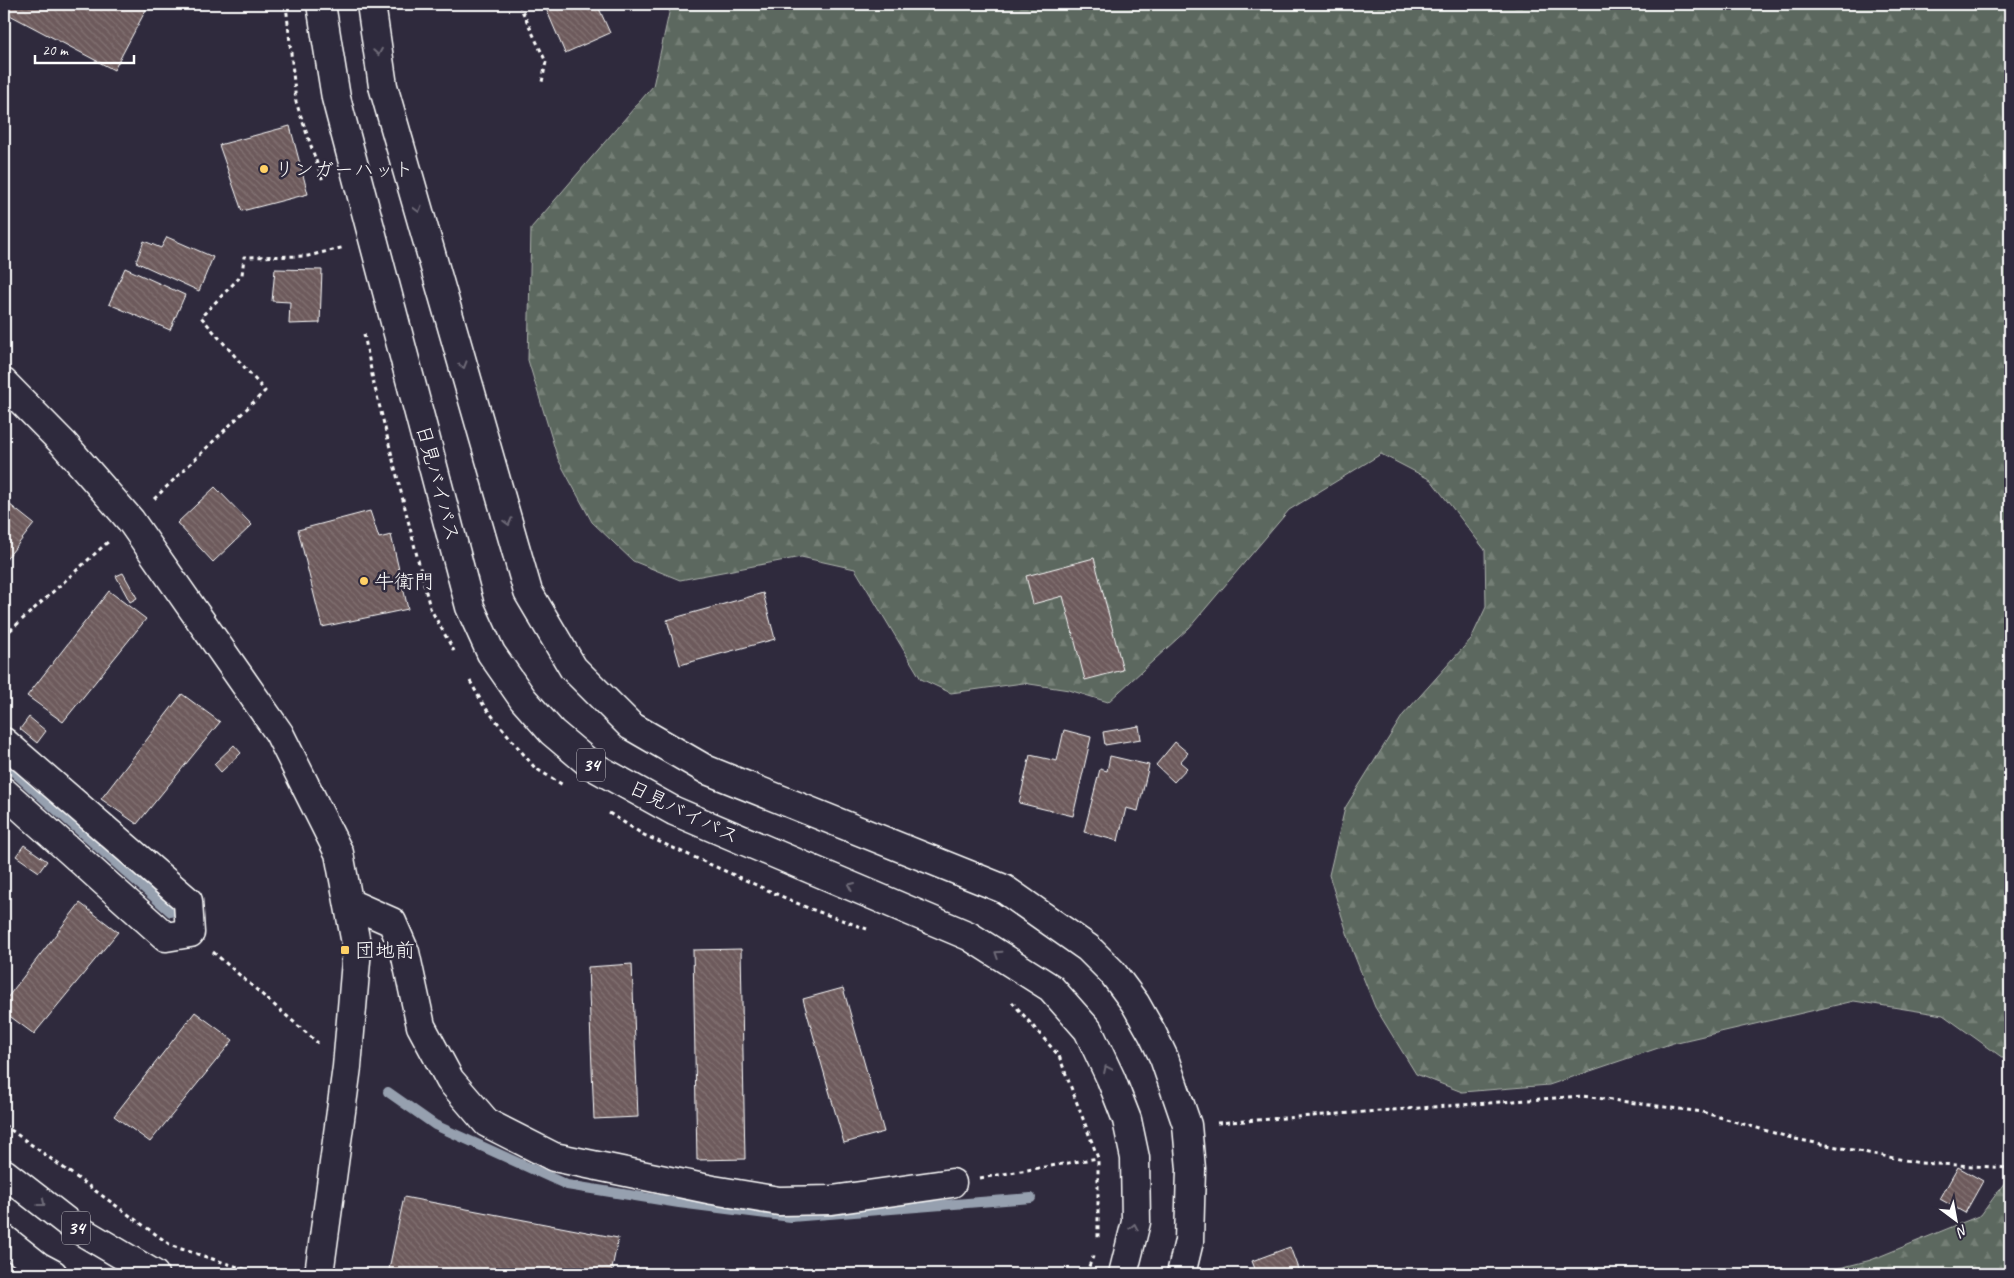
<svg xmlns="http://www.w3.org/2000/svg" width="2014" height="1278" font-family="Caveat,'Klee One',sans-serif">
<style>
.forest{fill:url(#forest-firs);stroke:#aeb4ae}
.lines{fill:none;stroke-linecap:round;stroke-linejoin:round}
.stream{stroke:#96a0af;stroke-width:10}
.building{fill:url(#building-back-hatch);stroke:#fff}
.street-casing{stroke:#fff;stroke-width:31}
.secondary-casing{stroke:#fff;stroke-width:31}
.highway-casing{stroke:#fff;stroke-width:31}
.path{stroke:#fff;stroke-width:3;stroke-dasharray:4 4;stroke-linecap:butt}
.street{stroke:#2f2a3d;stroke-width:28}
.secondary{stroke:#2f2a3d;stroke-width:28}
.highway{stroke:#2f2a3d;stroke-width:28}
.oneway{stroke:#6d6a77}
.poi-dot{fill:#ffd166;stroke:#2f2a3d;stroke-width:2}
.labels{text-anchor:middle;dominant-baseline:central;stroke-width:5;stroke-linejoin:round;paint-order:stroke}
.shield{fill:#2f2a3d;stroke:#c1bfc5;stroke-width:1}
.shield-label{font-size:19px;font-weight:bold;fill:#fff}
.poi-label{font-size:20px;fill:#fff;stroke:#2f2a3d;text-anchor:start}
.street-label{font-size:20px;fill:#fff;stroke:#2f2a3d}
</style>
<defs>
<pattern id="forest-firs" width="22" height="20" patternUnits="userSpaceOnUse" patternTransform="scale(1.25)"><rect width="22" height="20" fill="#5c685e"/><path d="M5 1l3.5 6h-7zM16 11l3.5 6h-7z" fill="#747f76"/></pattern>
<pattern id="building-back-hatch" width="6" height="6" patternUnits="userSpaceOnUse" patternTransform="scale(1.25)"><rect width="6" height="6" fill="#6d5a5b"/><path d="M-1 5l2 2M0 0l6 6M5-1l2 2" fill="none" stroke="#837374"/></pattern>
</defs>
<rect width="100%" height="100%" fill="#2f2a3d"/>
<filter id="ink" filterUnits="userSpaceOnUse"><feTurbulence type="fractalNoise" baseFrequency=".02" numOctaves="2"/><feDisplacementMap in="SourceGraphic" scale="10" xChannelSelector="R" yChannelSelector="G"/><feConvolveMatrix kernelMatrix="1 2 1 2 8 2 1 2 1" color-interpolation-filters="sRGB"/></filter>
<g filter="url(#ink)">
<!-- forest -->
<g class="forest">
<polygon points="671,4 2010,4 2010,1070 2003,1058 1943,1015 1854,1001 1673,1043 1549,1085 1462,1092 1416,1074 1375,1007 1353,952 1329,875 1345,808 1403,715 1471,639 1486,607 1485,550 1431,480 1381,454 1289,510 1189,628 1108,702 1069,690 1023,683 951,693 921,679 855,569 801,557 680,580 633,561 592,522 558,459 528,360 531,228 653,86"/>
<polygon points="2010,1175 2010,1274 1816,1274 1871,1260 1981,1215"/>
</g>
<g class="lines">
<!-- stream -->
<g class="stream">
<polyline points="4,763 171,912"/>
<polyline points="388,1092 435,1125 567,1185 679,1203 791,1217 1031,1198"/>
</g>
</g>
<!-- building -->
<g class="building">
<polygon points="4,4 149,4 114,70 4,12"/>
<polygon points="544,4 597,4 610,33 565,53"/>
<polygon points="290,126 308,194 242,211 219,145"/>
<polygon points="167,237 213,257 199,291 136,262 144,241 161,248"/>
<polygon points="125,268 185,295 170,330 109,304"/>
<polygon points="275,269 322,270 320,323 289,324 290,302 272,301"/>
<polygon points="215,487 252,525 213,562 177,523"/>
<polygon points="4,500 34,524 4,562"/>
<polygon points="370,511 379,538 391,535 408,609 322,627 298,530"/>
<polygon points="1094,558 1123,670 1085,680 1063,596 1033,604 1026,576"/>
<polygon points="123,573 137,598 130,602 116,576"/>
<polygon points="109,591 146,619 63,722 27,696"/>
<polygon points="763,593 775,639 680,665 667,620"/>
<polygon points="182,694 220,722 137,824 101,799"/>
<polygon points="29,717 46,731 37,743 20,729"/>
<polygon points="1139,726 1141,739 1105,745 1103,732"/>
<polygon points="1064,730 1091,737 1073,816 1019,803 1030,755 1057,761"/>
<polygon points="1175,742 1188,753 1180,762 1187,768 1174,782 1156,765"/>
<polygon points="234,745 241,753 221,772 214,764"/>
<polygon points="1110,756 1149,765 1138,811 1126,808 1118,841 1084,832 1100,769 1107,771"/>
<polygon points="24,845 47,861 39,872 16,856"/>
<polygon points="80,903 118,932 34,1034 4,1012 4,1002"/>
<polygon points="741,949 745,1159 697,1160 693,950"/>
<polygon points="632,964 638,1117 594,1119 588,967"/>
<polygon points="843,988 884,1132 844,1143 803,999"/>
<polygon points="195,1012 233,1040 150,1142 114,1116"/>
<polygon points="1958,1167 1983,1181 1965,1213 1940,1199"/>
<polygon points="404,1197 618,1238 611,1274 388,1274"/>
<polygon points="1290,1247 1300,1274 1257,1274 1252,1261"/>
</g>
<g class="lines">
<!-- street casing -->
<g class="street-casing">
<g id="street">
<polyline points="4,742 188,901 190,933 166,937 4,792"/>
<polyline points="349,903 392,922 405,952 421,1026 450,1080 487,1123 554,1157 713,1190 779,1201 832,1200 952,1183"/>
</g>
</g>
<!-- secondary casing -->
<g class="secondary-casing">
<polyline id="secondary" points="4,383 63,443 131,521 279,733 339,853 357,949 347,1067 319,1274"/>
</g>
<!-- highway casing -->
<g class="highway-casing">
<g id="highway">
<polyline points="321,4 336,98 470,607 491,653 523,699 552,732 591,765 674,811 969,936 1051,988 1088,1030 1111,1079 1127,1120 1135,1158 1136,1222 1123,1274"/>
<polyline points="371,4 383,86 528,592 573,668 631,726 707,770 1004,889 1088,948 1112,972 1135,1003 1152,1033 1164,1058 1187,1125 1191,1169 1189,1241 1181,1274"/>
<polyline points="4,1173 71,1225 154,1274"/>
<polyline points="4,1239 38,1266 53,1274"/>
</g>
</g>
<!-- path -->
<g class="path">
<polyline points="286,4 296,102 323,181"/>
<polyline points="519,4 546,62 542,82"/>
<polyline points="364,334 373,380 430,608 454,651"/>
<polyline points="154,499 265,391 201,317 242,275 244,257 308,256 345,247"/>
<polyline points="4,636 109,541"/>
<polyline points="470,681 484,706 535,768 563,785"/>
<polyline points="609,813 644,835 808,908 867,929"/>
<polyline points="213,952 318,1043"/>
<polyline points="1012,1002 1059,1056 1098,1158 1098,1238"/>
<polyline points="1217,1123 1582,1096 1702,1112 1795,1139 1920,1163 2010,1168"/>
<polyline points="4,1125 172,1246 247,1270"/>
<polyline points="980,1178 1098,1158"/>
<polyline points="1086,1274 1094,1254"/>
</g>
<!-- street -->
<use href="#street" class="street"/>
<!-- secondary -->
<use href="#secondary" class="secondary"/>
<!-- highway -->
<use href="#highway" class="highway"/>
</g>
<!-- one-way arrows -->
<defs><path id="oneway-chevron" d="M-2-3.5L2.5 0L-2 3.5" fill="none" stroke-width="1.6" stroke-linecap="round" stroke-linejoin="round" transform="scale(1.25)"/></defs>
<g class="oneway">
<use href="#oneway-chevron" transform="translate(378 52) rotate(81)"/>
<use href="#oneway-chevron" transform="translate(418 209) rotate(74)"/>
<use href="#oneway-chevron" transform="translate(463 365) rotate(74)"/>
<use href="#oneway-chevron" transform="translate(508 522) rotate(74)"/>
<use href="#oneway-chevron" transform="translate(851 886) rotate(-157)"/>
<use href="#oneway-chevron" transform="translate(998 954) rotate(-147)"/>
<use href="#oneway-chevron" transform="translate(1107 1069) rotate(-116)"/>
<use href="#oneway-chevron" transform="translate(42 1203) rotate(38)"/>
<use href="#oneway-chevron" transform="translate(1134 1227) rotate(-79)"/>
</g>
</g>
<!-- markers -->
<g class="poi-dot">
<circle cx="264" cy="169" r="5"/>
<circle cx="364" cy="581" r="5"/>
<rect x="340" y="945" width="10" height="10" rx="2.5"/>
</g>
<g class="labels">
<!-- shield labels -->
<g class="shield">
<rect x="577" y="748.5" width="28" height="33" rx="4"/>
<rect x="62" y="1211.5" width="28" height="33" rx="4"/>
</g>
<g class="shield-label">
<text x="591" y="765">34</text>
<text x="76" y="1228">34</text>
</g>
<!-- poi labels -->
<g class="poi-label">
<text x="274" y="169">リンガーハット</text>
<text x="374" y="581">牛衛門</text>
<text x="355" y="950">団地前</text>
</g>
<!-- street labels -->
<g class="street-label">
<text transform="translate(438 483) rotate(75)">日見バイパス</text>
<text transform="translate(684 812) rotate(26)">日見バイパス</text>
</g>
</g>
<!-- margin -->
<rect width="2014" height="1278" fill="none" stroke="#2f2a3d" stroke-width="20"/>
<rect x="10" y="10" width="1994" height="1258" fill="none" stroke="#fff" stroke-width="2" filter="url(#ink)"/>
<!-- north arrow -->
<g transform="translate(1956 1220) rotate(148)" stroke="#2f2a3d" stroke-width="4" paint-order="stroke">
<path d="M0-4L9 19L0 12L-9 19Z" fill="#ffffff"/>
<text y="-8" font-size="14" font-weight="bold" text-anchor="middle" fill="#ffffff">N</text>
</g>
<!-- scale -->
<path d="M35 55v8h99v-8" fill="none" stroke="#ffffff" stroke-width="2.5"/>
<text x="42" y="55" font-size="15" fill="#ffffff" stroke="#2f2a3d" stroke-width="4" paint-order="stroke">20 m</text>
</svg>
